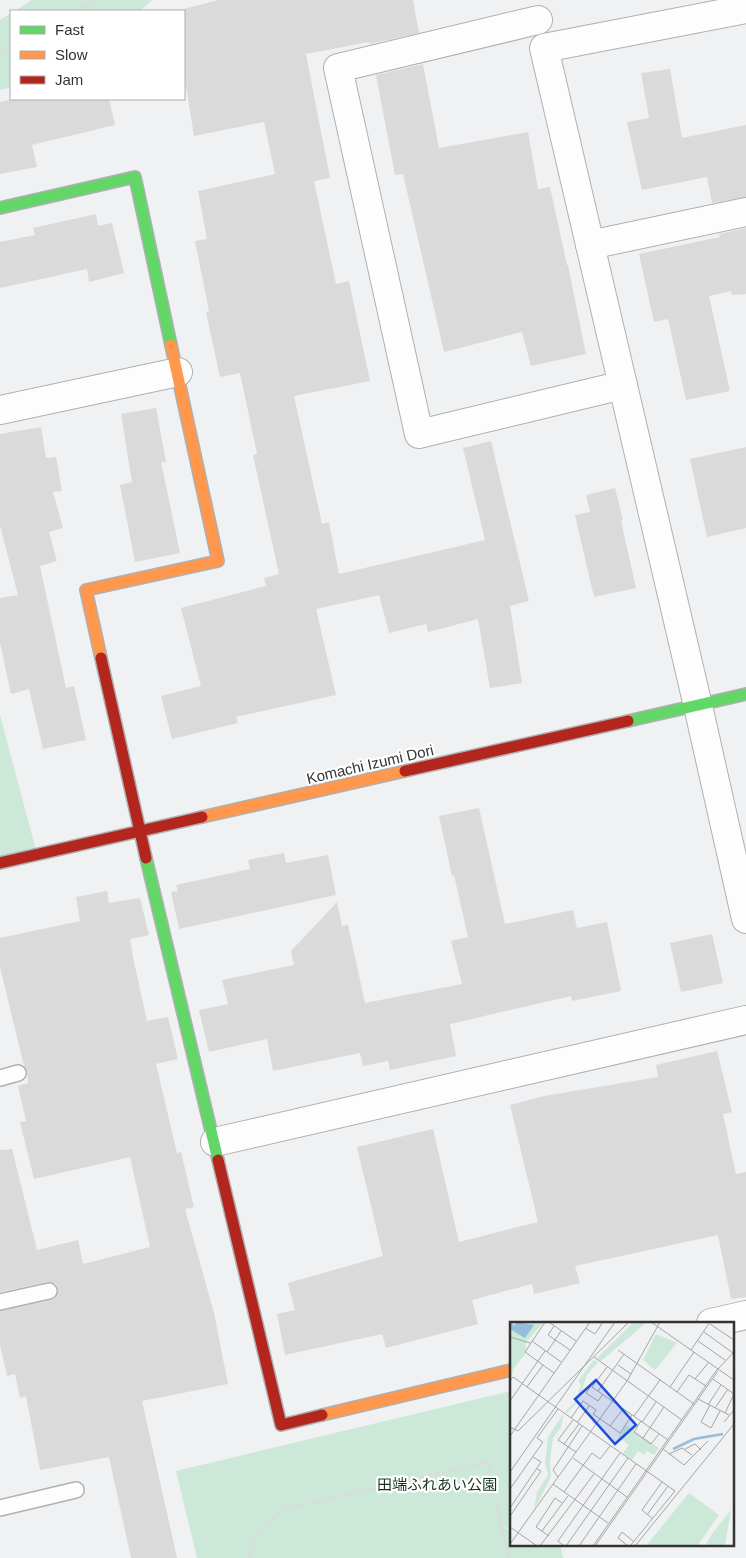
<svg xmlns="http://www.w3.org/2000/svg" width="746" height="1558" font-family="Helvetica,'Noto Sans JP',sans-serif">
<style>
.green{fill:#cce8d9}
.building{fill:#dadadb}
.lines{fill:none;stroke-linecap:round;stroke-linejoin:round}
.lane-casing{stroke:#afb0b1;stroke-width:18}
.street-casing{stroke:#afb0b1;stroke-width:30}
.fast-casing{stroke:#afb0b1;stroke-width:14}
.slow-casing{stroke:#afb0b1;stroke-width:14}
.jam-casing{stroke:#afb0b1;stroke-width:14}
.path{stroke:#dbdbdc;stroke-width:3;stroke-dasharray:5 2.5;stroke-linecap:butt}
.lane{stroke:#fdfdfd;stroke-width:15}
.street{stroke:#fdfdfd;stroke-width:28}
.fast{stroke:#63d668;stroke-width:11}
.slow{stroke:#ff974d;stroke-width:11}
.jam{stroke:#b3261e;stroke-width:11}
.labels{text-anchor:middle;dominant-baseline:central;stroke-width:4.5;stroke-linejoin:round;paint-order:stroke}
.street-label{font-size:15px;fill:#333334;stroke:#fff}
.park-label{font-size:15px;fill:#143223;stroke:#fff}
.inset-river{fill:none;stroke:#96bdda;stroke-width:2.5}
.inset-road{fill:none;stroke:#a4a5a6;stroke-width:1}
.view{fill:#1d4ed8;fill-opacity:0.15;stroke:#1d4ed8;stroke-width:2.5}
.inset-edge{fill:none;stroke:#333334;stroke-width:2.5}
</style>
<rect width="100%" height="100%" fill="#f0f1f2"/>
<!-- green -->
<g class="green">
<polygon points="32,0 152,0 140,11 15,11"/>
<polygon points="11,13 11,87 0,90 0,20"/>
<polygon points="0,715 37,854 0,863"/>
<polygon points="511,1391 511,1544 560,1544 563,1558 197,1558 176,1471"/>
</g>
<!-- building -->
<g class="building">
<polygon points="218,0 413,0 419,33 370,44 369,42 306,54 330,178 314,181 336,284 349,281 370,381 294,396 322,524 329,522 339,574 485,540 463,448 491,441 529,601 510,606 522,683 490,688 478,619 428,632 426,624 389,633 379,595 316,609 336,695 236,717 238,723 172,739 161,696 201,686 181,608 266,586 264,578 279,574 253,455 257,454 240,373 220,377 206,312 209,311 195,241 207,239 198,191 275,174 264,122 194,136 184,74 184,9"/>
<polygon points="423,64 439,148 528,132 538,189 550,187 567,265 568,265 586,354 531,366 522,332 444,352 403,174 395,175 376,75"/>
<polygon points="670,69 682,138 746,125 746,197 712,203 707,177 642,190 627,122 649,118 641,73"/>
<polygon points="14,99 109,99 115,125 32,145 37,167 0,174 0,102"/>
<polygon points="96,214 98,226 112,223 124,273 89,282 87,269 0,288 0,242 35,235 33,228"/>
<polygon points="746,228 746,294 732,295 731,291 709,296 730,391 686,400 668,319 654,322 639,254 720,237 719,234"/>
<polygon points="156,408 166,462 161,462 180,553 135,562 120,485 132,482 121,414"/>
<polygon points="41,427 46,458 56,457 62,491 53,492 63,528 49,532 57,561 40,566 66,688 74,686 86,740 43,749 29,689 11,694 0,643 0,598 18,595 0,526 0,434"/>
<polygon points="746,447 746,528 707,537 690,459"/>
<polygon points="615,488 623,520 621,521 636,588 594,597 575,515 590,512 586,495"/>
<polygon points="479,808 505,924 573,910 577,928 607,922 621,991 572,1001 571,996 450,1024 456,1056 390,1070 388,1061 363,1066 360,1053 273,1071 267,1039 209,1052 199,1010 228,1004 222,980 294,965 291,951 337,902 342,926 348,925 365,1003 462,984 451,941 468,937 454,875 452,876 439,816"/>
<polygon points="284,853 286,863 328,855 336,895 179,929 171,892 178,891 176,885 250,869 248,860"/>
<polygon points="107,891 109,903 140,898 149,935 130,939 134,962 147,1021 168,1017 178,1059 156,1064 177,1153 181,1152 194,1207 185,1209 214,1313 228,1384 142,1401 177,1558 131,1558 109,1457 40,1470 26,1396 20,1398 15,1374 7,1376 0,1345 0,1311 51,1300 56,1298 58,1289 56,1284 47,1282 0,1292 0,1150 12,1149 37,1250 78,1240 83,1264 150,1247 130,1157 34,1179 20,1122 26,1121 18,1086 28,1083 27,1071 24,1066 0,967 0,938 80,921 76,897"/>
<polygon points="712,934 723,983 681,992 670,943"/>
<polygon points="717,1051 732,1112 723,1114 736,1174 746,1172 746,1297 731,1299 718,1235 575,1266 580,1283 534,1294 532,1284 472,1300 478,1324 386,1348 382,1334 285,1355 277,1314 295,1310 288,1283 383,1256 357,1147 433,1129 459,1242 538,1222 510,1105 544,1096 658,1077 656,1065"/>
</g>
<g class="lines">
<!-- lane casing -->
<g class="lane-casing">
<g id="lane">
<polyline points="0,1078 18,1073"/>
<polyline points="0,1302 49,1291"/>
<polyline points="0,1508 76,1490"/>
</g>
</g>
<!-- street casing -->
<g class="street-casing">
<g id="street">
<polyline points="746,9 544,48 698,706 746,919"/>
<polyline points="538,20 338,68 419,434 623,385"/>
<polyline points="590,245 746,212"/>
<polyline points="0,410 178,372"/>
<polyline points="215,1142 746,1020"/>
<polyline points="711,1323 746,1315"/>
</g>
</g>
<!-- fast casing -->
<g class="fast-casing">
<g id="fast">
<polyline points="0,208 135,177 171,345"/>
<polyline points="628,721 746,694"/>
<polyline points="146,858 218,1160"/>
</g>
</g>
<!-- slow casing -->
<g class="slow-casing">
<g id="slow">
<polyline points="101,658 86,590 218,561 171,345"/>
<polyline points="202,817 405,771"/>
<polyline points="322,1415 511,1370"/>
</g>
</g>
<!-- jam casing -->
<g class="jam-casing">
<g id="jam">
<polyline points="101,658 146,858"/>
<polyline points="405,771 628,721"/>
<polyline points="0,863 202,817"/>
<polyline points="218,1160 281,1425 322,1415"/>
</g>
</g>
<!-- path -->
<g class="path">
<polyline points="77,11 97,0"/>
<polyline points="0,54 11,48"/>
<polyline points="249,1558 251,1543 262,1527 285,1509 487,1462 509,1558"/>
</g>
<!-- lane -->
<use href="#lane" class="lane"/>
<!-- street -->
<use href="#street" class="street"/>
<!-- fast -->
<use href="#fast" class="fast"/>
<!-- slow -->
<use href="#slow" class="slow"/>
<!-- jam -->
<use href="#jam" class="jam"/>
</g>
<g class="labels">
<!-- street labels -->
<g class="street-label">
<text transform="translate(370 764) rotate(-13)">Komachi Izumi Dori</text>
</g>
<!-- park labels -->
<g class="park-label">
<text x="437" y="1484">田端ふれあい公園</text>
</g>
</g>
<!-- overview -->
<g transform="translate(510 1322)">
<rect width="224" height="224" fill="#f0f1f2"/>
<path d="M0 0H34L16 20 15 32 4 46 0 59ZM124 0H137L91 39 87 36ZM146 12 167 21 145 48 133 38ZM84 38 88 40 77 53 68 79 57 91 55 90 65 80 71 63 68 59ZM54 91 51 105 43 116 40 139 41 155 24 188 27 170 38 153 35 141 38 115ZM116 103 149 126 144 133 137 129 134 133 128 129 122 138 113 131 119 123 108 115ZM179 171 209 193 187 224H136ZM221 188 215 223 195 224 202 212Z" fill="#cce8d9"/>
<path d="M1 0 4 4 7 0 24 3 15 16 0 7Z" fill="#96bdda"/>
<path class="inset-river" d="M163 127 184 117 213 112"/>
<path class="inset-road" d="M35 0 15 30 44 51M39 0 66 19M141 0 208 47M200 2 224 18M44 4 38 13 60 28M75 6 85 12 93 0M194 10 223 31M0 15 20 21M22 19 51 40M188 19 215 38M108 28 184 82M181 28 200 0M37 30 51 9M84 35 172 98M108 43 121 52M97 45 82 65 158 118M208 47 224 58M185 57 199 40M203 57 224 72M0 59 3 55 165 169 120 224M81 64 76 71 88 79 93 72M17 65 33 43M160 65 184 30M88 69 114 32M167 70 179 53 196 64M188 77 219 93M0 79 35 29M198 83 211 63M200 83 191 100 201 106 210 89M205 86 218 67M215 91 224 72M124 94 150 58M61 96 73 79 86 88 83 92 110 111 122 93M63 98 48 118 66 130M131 99 124 110 141 122 149 112M132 100 146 80M214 100 224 88M67 101 79 84M100 104 113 87M0 105 8 109 119 0M0 114 80 0M133 116 154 85M54 122 69 102M153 127 174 143 198 119M175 127 185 122 191 128M159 132 172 126 182 133M63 136 117 175M0 150 105 0M48 155 43 148 72 104M43 162 98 201M0 167 33 120 27 116 48 87M54 170 82 131 90 137 100 124M0 186 31 140 23 135M137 193 158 164M0 194 31 149 27 147M143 197 132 188 152 160M0 205 27 224M32 209 58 174M39 214 26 205 45 176 52 181M0 222 117 59 150 0M30 224 84 152M54 224 48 219 110 131M56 224 118 136M69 224 126 142M83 224 206 49 224 30M85 224 208 49M118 224 108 216 112 210 123 219M125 224 224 102"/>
<path class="view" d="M86 58 126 103 105 122 65 77Z"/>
<rect width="224" height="224" class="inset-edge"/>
</g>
<!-- legend -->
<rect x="10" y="10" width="175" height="90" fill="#ffffff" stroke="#adadae"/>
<rect x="20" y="26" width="25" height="8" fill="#63d668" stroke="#adadae"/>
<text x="55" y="35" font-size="15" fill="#333334">Fast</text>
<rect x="20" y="51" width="25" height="8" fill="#ff974d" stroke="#adadae"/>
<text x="55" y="60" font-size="15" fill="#333334">Slow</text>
<rect x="20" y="76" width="25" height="8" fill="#b3261e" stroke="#adadae"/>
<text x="55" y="85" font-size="15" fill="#333334">Jam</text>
</svg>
